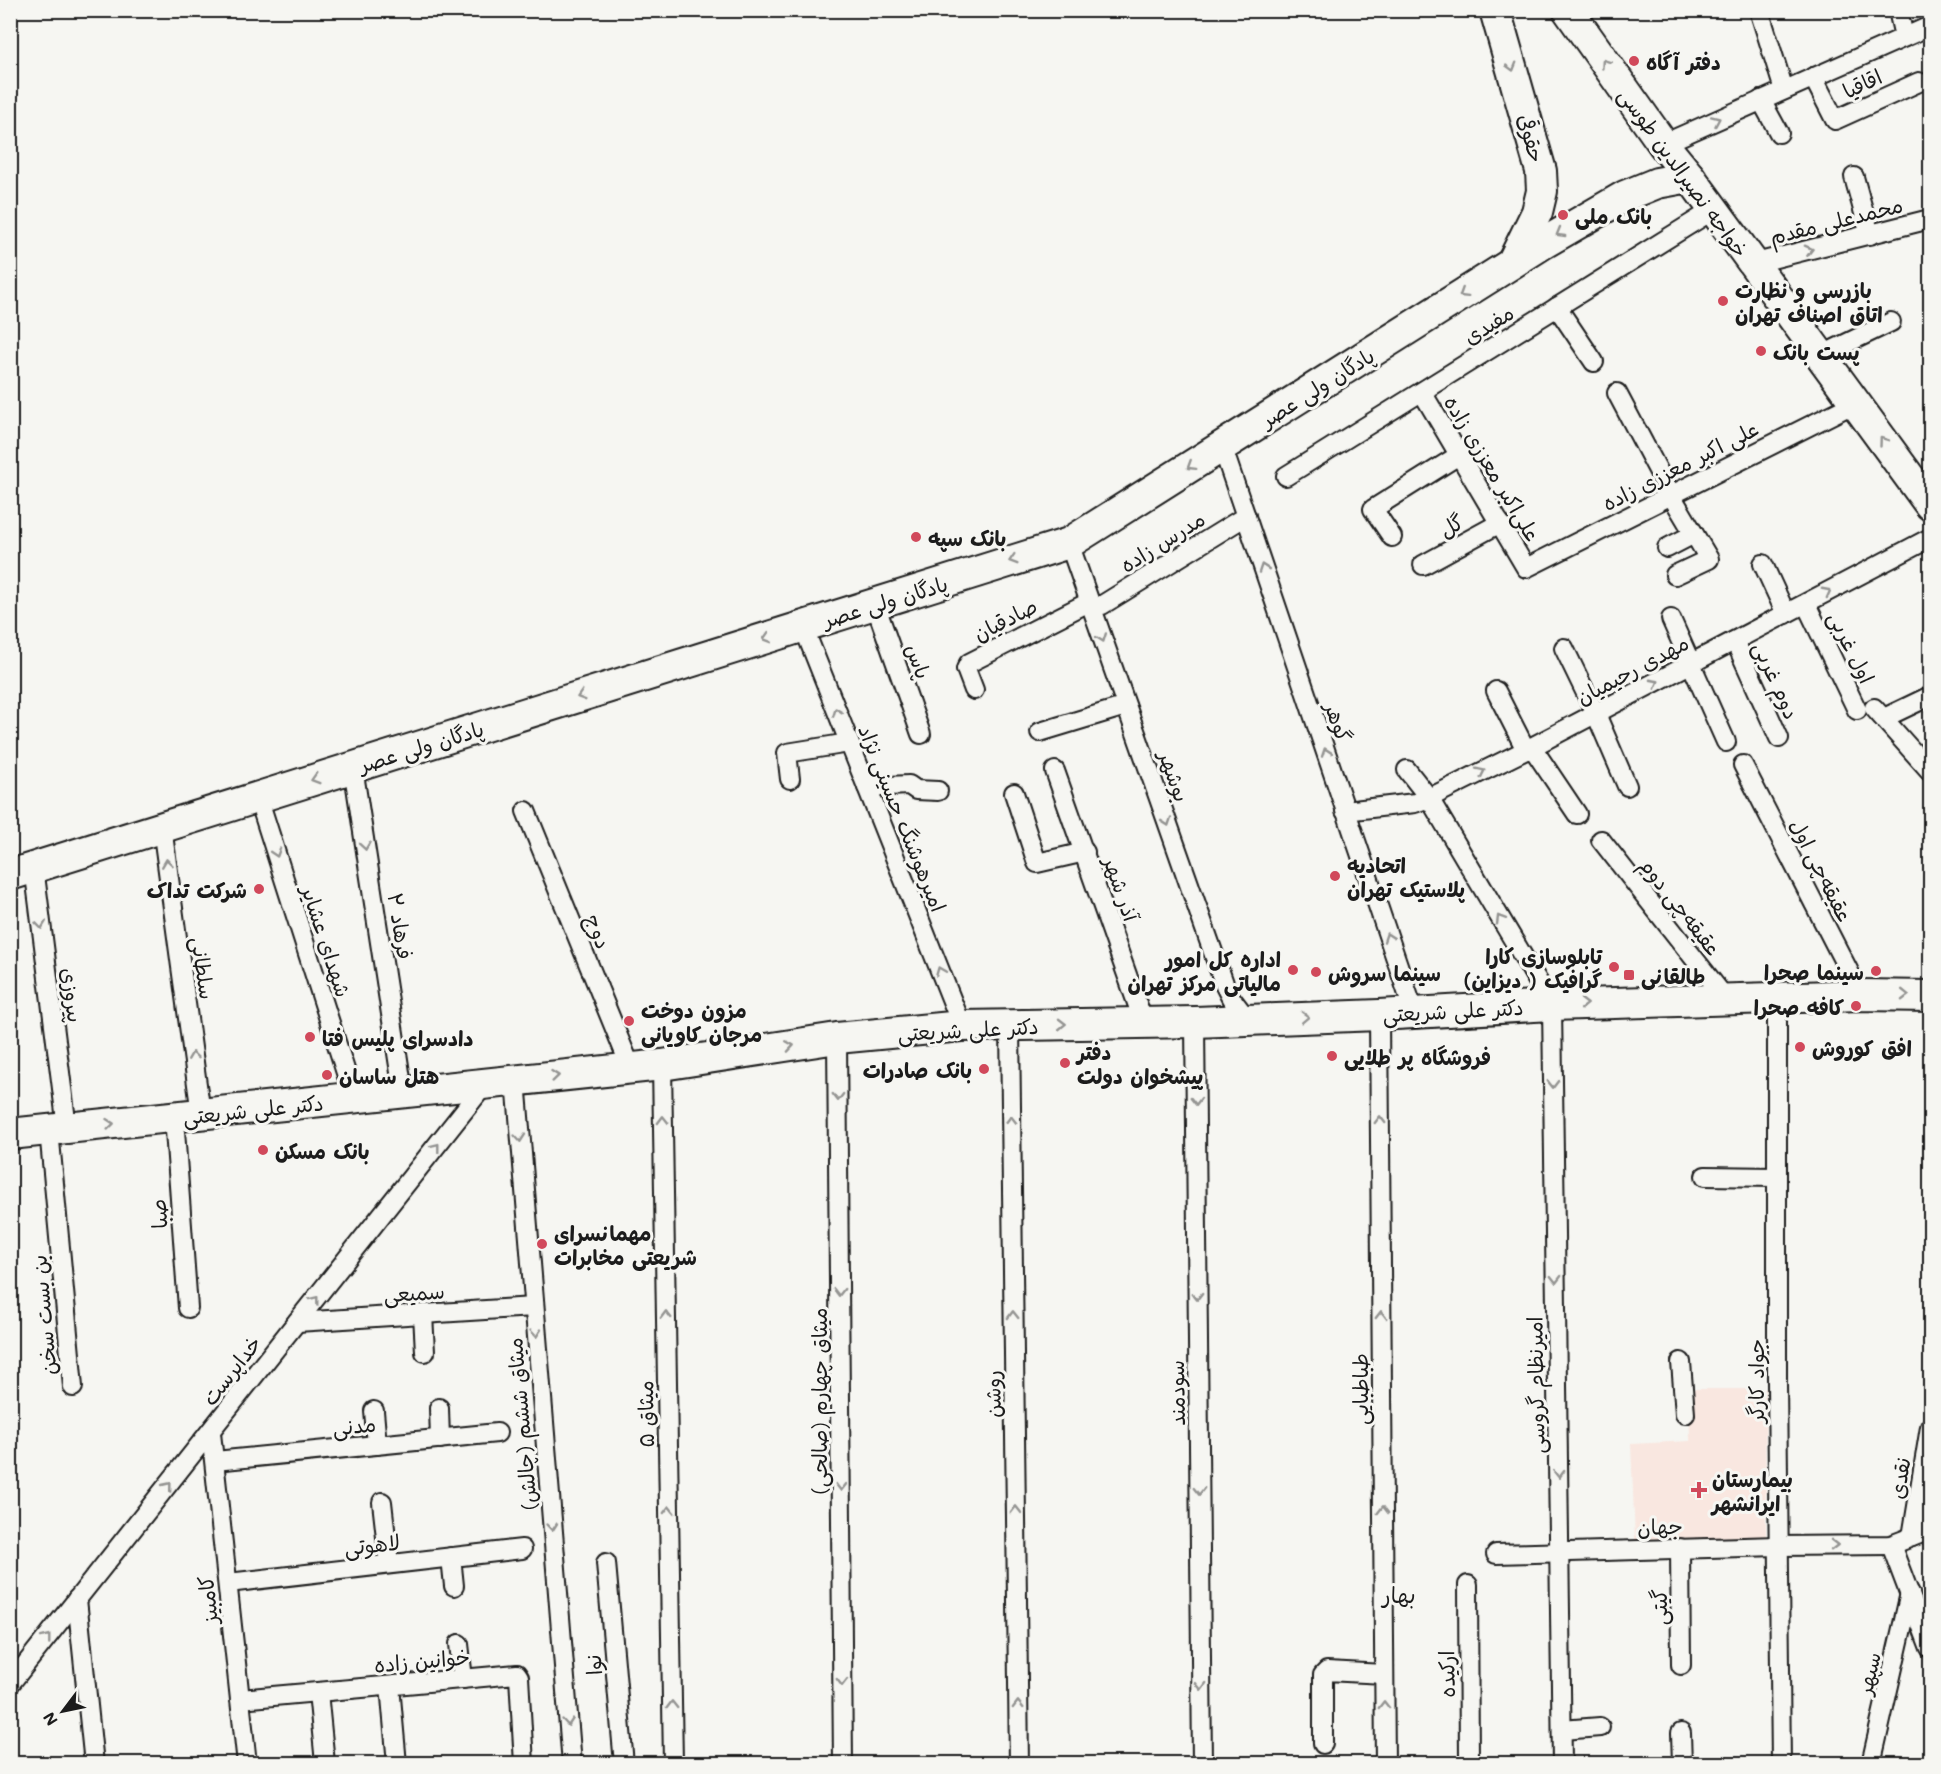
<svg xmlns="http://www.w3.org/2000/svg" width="1941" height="1774" font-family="Mali,'Playpen Sans Arabic',sans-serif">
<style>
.built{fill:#f9e7e0}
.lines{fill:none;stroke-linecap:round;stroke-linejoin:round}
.street-casing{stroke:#1c1c1c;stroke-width:22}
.primary-casing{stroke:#1c1c1c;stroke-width:34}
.street{stroke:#f6f6f2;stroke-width:18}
.primary{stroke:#f6f6f2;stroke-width:30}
.oneway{stroke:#949492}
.poi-dot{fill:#d1495b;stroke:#f6f6f2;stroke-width:2}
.labels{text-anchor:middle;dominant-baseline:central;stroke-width:6;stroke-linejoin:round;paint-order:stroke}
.poi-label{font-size:21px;font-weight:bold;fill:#1c1c1c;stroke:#f6f6f2;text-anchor:start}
.street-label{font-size:21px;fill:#1c1c1c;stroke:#f6f6f2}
.neighbourhood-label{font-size:22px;fill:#1c1c1c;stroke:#f6f6f2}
</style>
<rect width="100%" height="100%" fill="#f6f6f2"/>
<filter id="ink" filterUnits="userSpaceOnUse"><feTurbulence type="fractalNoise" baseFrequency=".0167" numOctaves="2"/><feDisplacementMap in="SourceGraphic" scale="12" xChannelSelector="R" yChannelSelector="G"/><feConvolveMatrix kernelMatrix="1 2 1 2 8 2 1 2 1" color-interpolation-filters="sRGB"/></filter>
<g filter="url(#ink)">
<!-- built -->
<polygon class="built" points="1689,1389 1765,1389 1766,1537 1635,1540 1631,1444 1690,1441"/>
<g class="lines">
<!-- street casing -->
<g class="street-casing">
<g id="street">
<polyline points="1759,10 1784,90"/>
<polyline points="1898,10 1904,37"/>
<polyline points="1813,77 1835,120 1919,82"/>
<polyline points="1761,100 1779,133"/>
<polyline points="1663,144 1930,26"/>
<polyline points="1854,177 1870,235"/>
<polyline points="1752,264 1930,219"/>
<polyline points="1557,307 1594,362"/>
<polyline points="1820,356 1891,322"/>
<polyline points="1422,392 1526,568 1855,403"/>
<polyline points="1617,393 1671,495 1709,559 1675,575"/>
<polyline points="1222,446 1414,1012"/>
<polyline points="1286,476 1713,210"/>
<polyline points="1392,537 1373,509 1459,455"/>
<polyline points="1069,543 1225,986 1231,998 1247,1019"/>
<polyline points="1667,548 1694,534"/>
<polyline points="1763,564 1786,614"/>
<polyline points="1423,565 1500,523"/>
<polyline points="875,604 921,734"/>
<polyline points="1806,604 1857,710"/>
<polyline points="1102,605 1246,516"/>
<polyline points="1671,619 1726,742"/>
<polyline points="803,626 962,1026"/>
<polyline points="1735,641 1779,738"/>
<polyline points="1564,648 1596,714 1627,786"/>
<polyline points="974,690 966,669 969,663 1089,602"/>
<polyline points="1496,691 1526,750"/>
<polyline points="1874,708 1930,771"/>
<polyline points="1884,718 1930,696"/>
<polyline points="1040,732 1126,706"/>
<polyline points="1532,747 1577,814"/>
<polyline points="1743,765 1861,995"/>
<polyline points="353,767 403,1092"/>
<polyline points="1407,770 1429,798 1552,1005 1562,1764"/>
<polyline points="1055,771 1144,1023"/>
<polyline points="790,779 787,753 849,743"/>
<polyline points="867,787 909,785 916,790 938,791"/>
<polyline points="1014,793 1037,863 1085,852"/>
<polyline points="258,797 354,1098"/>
<polyline points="526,811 631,1068"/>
<polyline points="1345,811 1415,803 1429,798 1526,750 1930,538"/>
<polyline points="162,827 201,1114"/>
<polyline points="1601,840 1726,999"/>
<polyline points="34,867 67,1128"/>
<polyline points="1777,998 1777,1382 1781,1764"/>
<polyline points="1379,1015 1385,1764"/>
<polyline points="1195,1022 1202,1764"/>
<polyline points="1010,1025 1019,1764"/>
<polyline points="837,1038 843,1764"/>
<polyline points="662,1065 673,1764"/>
<polyline points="516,1080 572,1764"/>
<polyline points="174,1117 188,1308"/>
<polyline points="49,1130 73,1387"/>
<polyline points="1705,1176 1776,1177"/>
<polyline points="423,1314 425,1352"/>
<polyline points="297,1322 534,1307"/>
<polyline points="1681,1362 1685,1414"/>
<polyline points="439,1408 440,1439"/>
<polyline points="374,1411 377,1445"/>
<polyline points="211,1433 247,1764"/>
<polyline points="215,1461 497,1433"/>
<polyline points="382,1502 389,1564"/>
<polyline points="1912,1537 1930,1427"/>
<polyline points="1891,1545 1930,1648"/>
<polyline points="1680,1548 1681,1665"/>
<polyline points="1496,1554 1778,1546 1891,1545 1930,1530"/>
<polyline points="451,1557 454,1586"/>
<polyline points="606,1563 624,1764"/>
<polyline points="228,1583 522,1549"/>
<polyline points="1468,1585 1469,1764"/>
<polyline points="77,1599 94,1764"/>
<polyline points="459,1644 463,1679"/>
<polyline points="10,1684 486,1083"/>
<polyline points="390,1686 397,1764"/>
<polyline points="318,1692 325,1763"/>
<polyline points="240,1699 517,1674 519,1677 524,1764"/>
<polyline points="1562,1730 1600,1727"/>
<polyline points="1681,1733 1682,1764"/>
<polyline points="1323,1744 1323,1675 1327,1671 1384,1674"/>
<polyline points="1871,1764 1910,1593"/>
</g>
</g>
<!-- primary casing -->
<g class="primary-casing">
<g id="primary">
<polyline points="1495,10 1541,171 1542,191 1537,212 1512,263"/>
<polyline points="1568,10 1663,144 1690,177 1930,505"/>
<polyline points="10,875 1069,543 1544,243 1625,196 1657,183 1690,177"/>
<polyline points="10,1134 662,1065 837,1038 962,1026 1195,1022 1379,1015 1552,1005 1861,995 1930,996"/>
</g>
</g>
<!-- street -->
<use href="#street" class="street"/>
<!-- primary -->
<use href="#primary" class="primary"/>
</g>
<!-- one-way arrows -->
<defs><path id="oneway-chevron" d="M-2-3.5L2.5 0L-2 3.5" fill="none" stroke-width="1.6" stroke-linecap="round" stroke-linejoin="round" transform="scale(1.5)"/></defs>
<g class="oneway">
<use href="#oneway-chevron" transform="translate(1605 63) rotate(-125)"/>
<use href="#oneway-chevron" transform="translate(1512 67) rotate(74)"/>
<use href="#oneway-chevron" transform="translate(1716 120) rotate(-24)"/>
<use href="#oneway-chevron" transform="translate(1560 233) rotate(150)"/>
<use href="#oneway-chevron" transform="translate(1809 250) rotate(-14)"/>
<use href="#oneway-chevron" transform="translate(1463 294) rotate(148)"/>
<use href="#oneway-chevron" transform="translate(1883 441) rotate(-126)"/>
<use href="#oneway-chevron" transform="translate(1191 466) rotate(148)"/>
<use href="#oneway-chevron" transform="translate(1013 560) rotate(163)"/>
<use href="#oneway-chevron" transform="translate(1263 568) rotate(-109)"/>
<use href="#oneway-chevron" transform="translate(1827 592) rotate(-28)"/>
<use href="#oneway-chevron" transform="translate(767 638) rotate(163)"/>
<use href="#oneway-chevron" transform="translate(1102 638) rotate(70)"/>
<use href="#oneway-chevron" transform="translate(1655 683) rotate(-28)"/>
<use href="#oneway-chevron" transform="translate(581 696) rotate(163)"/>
<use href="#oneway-chevron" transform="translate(837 712) rotate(-111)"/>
<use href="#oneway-chevron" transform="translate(1326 752) rotate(-109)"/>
<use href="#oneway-chevron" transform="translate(1481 772) rotate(-26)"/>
<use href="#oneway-chevron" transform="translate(315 779) rotate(163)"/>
<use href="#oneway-chevron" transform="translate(1167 822) rotate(71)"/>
<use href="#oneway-chevron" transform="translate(365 846) rotate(81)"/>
<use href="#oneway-chevron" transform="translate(276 853) rotate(72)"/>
<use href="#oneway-chevron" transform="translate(167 863) rotate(-98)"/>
<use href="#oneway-chevron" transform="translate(1500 919) rotate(-121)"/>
<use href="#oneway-chevron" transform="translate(41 925) rotate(83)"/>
<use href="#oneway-chevron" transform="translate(1388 937) rotate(-109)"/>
<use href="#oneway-chevron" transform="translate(940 971) rotate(-112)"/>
<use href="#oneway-chevron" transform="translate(1905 995) rotate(1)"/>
<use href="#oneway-chevron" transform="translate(1584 1004) rotate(-1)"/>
<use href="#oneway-chevron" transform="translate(1305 1017) rotate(-2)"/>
<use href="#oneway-chevron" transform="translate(1062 1024) rotate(-1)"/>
<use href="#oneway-chevron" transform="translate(790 1046) rotate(-9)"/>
<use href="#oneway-chevron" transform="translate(193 1056) rotate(-98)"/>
<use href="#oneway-chevron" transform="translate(555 1076) rotate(-6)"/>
<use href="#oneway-chevron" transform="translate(1553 1084) rotate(89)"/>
<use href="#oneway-chevron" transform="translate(838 1097) rotate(90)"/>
<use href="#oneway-chevron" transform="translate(1196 1101) rotate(89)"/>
<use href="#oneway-chevron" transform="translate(663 1120) rotate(-91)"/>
<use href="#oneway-chevron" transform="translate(1011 1120) rotate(-91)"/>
<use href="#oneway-chevron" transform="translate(1380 1120) rotate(-90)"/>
<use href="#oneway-chevron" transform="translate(110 1124) rotate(-6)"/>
<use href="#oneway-chevron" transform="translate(520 1138) rotate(85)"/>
<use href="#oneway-chevron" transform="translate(436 1147) rotate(-52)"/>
<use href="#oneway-chevron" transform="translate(1556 1279) rotate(89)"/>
<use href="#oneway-chevron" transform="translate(839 1292) rotate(90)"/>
<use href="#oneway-chevron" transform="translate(1197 1296) rotate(89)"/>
<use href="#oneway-chevron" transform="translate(315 1300) rotate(-52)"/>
<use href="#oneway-chevron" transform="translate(666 1315) rotate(-91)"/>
<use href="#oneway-chevron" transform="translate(1013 1315) rotate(-91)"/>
<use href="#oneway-chevron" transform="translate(1381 1315) rotate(-90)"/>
<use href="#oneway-chevron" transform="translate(536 1333) rotate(85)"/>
<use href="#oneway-chevron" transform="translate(1559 1474) rotate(89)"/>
<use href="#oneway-chevron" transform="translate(168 1486) rotate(-51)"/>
<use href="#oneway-chevron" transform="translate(841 1487) rotate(90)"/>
<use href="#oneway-chevron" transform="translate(1199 1491) rotate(89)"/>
<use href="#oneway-chevron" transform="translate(669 1510) rotate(-91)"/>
<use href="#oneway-chevron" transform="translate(1016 1510) rotate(-91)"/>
<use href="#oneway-chevron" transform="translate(1383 1510) rotate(-90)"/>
<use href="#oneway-chevron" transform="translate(552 1527) rotate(85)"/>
<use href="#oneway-chevron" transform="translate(1834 1545)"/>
<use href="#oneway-chevron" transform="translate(47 1638) rotate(-52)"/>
<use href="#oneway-chevron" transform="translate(842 1682) rotate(90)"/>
<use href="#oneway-chevron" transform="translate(1201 1686) rotate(89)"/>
<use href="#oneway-chevron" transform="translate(672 1705) rotate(-91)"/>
<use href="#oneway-chevron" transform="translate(1018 1705) rotate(-91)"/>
<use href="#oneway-chevron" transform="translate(1384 1705) rotate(-90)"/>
<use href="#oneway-chevron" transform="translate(568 1722) rotate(85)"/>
</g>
</g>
<!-- markers -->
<g class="poi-dot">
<circle cx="1634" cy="61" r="6"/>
<circle cx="1563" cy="215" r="6"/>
<circle cx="1723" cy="301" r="6"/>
<circle cx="1761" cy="351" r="6"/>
<circle cx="916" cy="537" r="6"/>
<circle cx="1335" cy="876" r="6"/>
<circle cx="259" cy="889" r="6"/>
<circle cx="1614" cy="967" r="6"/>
<circle cx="1293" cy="970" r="6"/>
<circle cx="1876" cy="971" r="6"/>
<circle cx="1316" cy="972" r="6"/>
<rect x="1623" y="969" width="12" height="12" rx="3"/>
<circle cx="1856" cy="1006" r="6"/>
<circle cx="629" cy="1021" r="6"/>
<circle cx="310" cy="1037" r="6"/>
<circle cx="1800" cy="1047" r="6"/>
<circle cx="1332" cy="1056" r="6"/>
<circle cx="1065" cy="1063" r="6"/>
<circle cx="984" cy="1069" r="6"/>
<circle cx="327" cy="1075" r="6"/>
<circle cx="263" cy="1150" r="6"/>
<circle cx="542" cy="1244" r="6"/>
<path d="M1696 1481h6v6h6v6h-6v6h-6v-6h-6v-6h6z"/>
</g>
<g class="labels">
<!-- poi labels -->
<g class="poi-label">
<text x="1646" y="61">دفتر آگاه</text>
<text x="1575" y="215">بانک ملی</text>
<text x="1735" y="289">بازرسی و نظارت<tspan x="1735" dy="24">اتاق اصناف تهران</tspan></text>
<text x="1773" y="351">پست بانک</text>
<text x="928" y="537">بانک سپه</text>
<text x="1347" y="864">اتحادیه<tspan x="1347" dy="24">پلاستیک تهران</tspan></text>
<text x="247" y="889" text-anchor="end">شرکت تداک</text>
<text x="1602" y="955" text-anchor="end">تابلوسازی كارا<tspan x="1602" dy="24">گرافیک ( ديزاين)</tspan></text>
<text x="1281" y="958" text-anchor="end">اداره کل امور<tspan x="1281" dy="24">مالیاتی مرکز تهران</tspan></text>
<text x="1864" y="971" text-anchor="end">سینما صحرا</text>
<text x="1328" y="972">سینما سروش</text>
<text x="1641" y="975">طالقانی</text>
<text x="1844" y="1006" text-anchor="end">کافه صحرا</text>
<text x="641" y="1009">مزون دوخت<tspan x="641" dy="24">مرجان کاویانی</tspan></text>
<text x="322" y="1037">دادسرای پلیس فتا</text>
<text x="1812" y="1047">افق کوروش</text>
<text x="1077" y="1051">دفتر<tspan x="1077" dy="24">پیشخوان دولت</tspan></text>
<text x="1344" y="1056">فروشگاه پر طلایی</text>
<text x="972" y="1069" text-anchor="end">بانک صادرات</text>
<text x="339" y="1075">هتل ساسان</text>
<text x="275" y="1150">بانک مسکن</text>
<text x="554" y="1232">مهمانسرای<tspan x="554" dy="24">شریعتی مخابرات</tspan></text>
<text x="1712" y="1478">بیمارستان<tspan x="1712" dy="24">ایرانشهر</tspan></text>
</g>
<!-- street labels -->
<g class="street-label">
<text transform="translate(1862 83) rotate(-25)">اقاقیا</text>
<text transform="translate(1532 138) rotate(75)">حقوقی</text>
<text transform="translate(1684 172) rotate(54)">خواجه نصیرالدین طوسی</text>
<text transform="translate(1836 220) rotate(-14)">محمدعلی مقدم</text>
<text transform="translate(1488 324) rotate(-32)">مفیدی</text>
<text transform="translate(1317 387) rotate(-32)">پادگان ولی عصر</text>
<text transform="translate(1680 465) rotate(-27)">علی اکبر معززی زاده</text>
<text transform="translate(1493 468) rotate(59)">علی‌اکبر معززی زاده</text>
<text transform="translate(1451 525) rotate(-29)">گل</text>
<text transform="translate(1162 541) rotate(-32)">مدرس زاده</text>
<text transform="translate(885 601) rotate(-17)">پادگان ولی عصر</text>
<text transform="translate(1005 619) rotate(-27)">صادقیان</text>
<text transform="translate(1852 647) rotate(64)">اول غربی</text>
<text transform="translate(919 661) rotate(70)">پاس</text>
<text transform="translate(1632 669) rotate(-28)">مهدی رحیمیان</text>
<text transform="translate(1777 680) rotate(66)">دوم غربی</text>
<text transform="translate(1339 722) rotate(71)">گوهر</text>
<text transform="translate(421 746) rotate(-17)">پادگان ولی عصر</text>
<text transform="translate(1175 776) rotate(71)">بوشهر</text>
<text transform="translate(903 818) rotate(68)">امیرهوشنگ حسینی نژاد</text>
<text transform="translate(1822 870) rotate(63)">عقیقه‌چی اول</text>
<text transform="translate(1122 889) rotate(71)">آذر شهر</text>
<text transform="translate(1681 906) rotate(52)">عقیقه‌چی دوم</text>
<text transform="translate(401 926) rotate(81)">فرهاد ۲</text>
<text transform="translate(599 931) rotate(68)">دوج</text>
<text transform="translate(327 941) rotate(72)">شهدای عشایر</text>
<text transform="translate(204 968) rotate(82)">سلطانی</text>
<text transform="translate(73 995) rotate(83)">پیروزی</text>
<text transform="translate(1453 1010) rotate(-3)">دکتر علی شریعتی</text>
<text transform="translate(968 1029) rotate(-3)">دکتر علی شریعتی</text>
<text transform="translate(253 1109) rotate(-6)">دکتر علی شریعتی</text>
<text transform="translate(158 1214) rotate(-94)">صبا</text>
<text transform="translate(414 1292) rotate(-4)">سمیعی</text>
<text transform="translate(43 1315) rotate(-95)">بن بست سخن</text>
<text transform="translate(231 1370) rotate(-52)">خداپرست</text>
<text transform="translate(1755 1381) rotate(-90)">جواد کارگر</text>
<text transform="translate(1535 1385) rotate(-91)">امیرنظام گروسی</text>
<text transform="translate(1359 1389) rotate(-90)">طباطبایی</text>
<text transform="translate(1176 1393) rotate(-91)">سودمند</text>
<text transform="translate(992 1394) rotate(-91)">روشن</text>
<text transform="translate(818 1401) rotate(-90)">میثاق چهارم (صالحی)</text>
<text transform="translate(645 1414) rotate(-91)">میثاق ۵</text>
<text transform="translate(521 1424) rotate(-95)">میثاق ششم (چالش)</text>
<text transform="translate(354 1425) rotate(-6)">مدنی</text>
<text transform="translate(1899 1478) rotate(-81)">نقدی</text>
<text transform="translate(1660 1526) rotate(-2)">جهان</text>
<text transform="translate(372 1544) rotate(-6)">لاهوتی</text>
<text transform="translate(207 1600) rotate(-96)">کامبیز</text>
<text transform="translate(1658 1607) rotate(-90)">گیتی</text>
<text transform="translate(422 1660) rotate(-5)">خوانین زاده</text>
<text transform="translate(593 1665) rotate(-95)">نوا</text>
<text transform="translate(1868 1673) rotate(-77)">سپهر</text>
<text transform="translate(1446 1674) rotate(-91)">ارکیده</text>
</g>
<!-- neighbourhood labels -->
<g class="neighbourhood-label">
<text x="1399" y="1594">بهار</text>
</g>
</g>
<!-- margin -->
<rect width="1941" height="1774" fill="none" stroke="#f6f6f2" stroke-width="36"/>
<rect x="18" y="18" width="1905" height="1738" fill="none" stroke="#1c1c1c" stroke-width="2" filter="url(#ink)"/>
<!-- north arrow -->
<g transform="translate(63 1711) rotate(238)" stroke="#f6f6f2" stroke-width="4.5" paint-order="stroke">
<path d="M0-4.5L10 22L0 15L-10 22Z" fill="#1c1c1c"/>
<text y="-9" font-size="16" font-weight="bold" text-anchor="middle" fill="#1c1c1c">N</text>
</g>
</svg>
